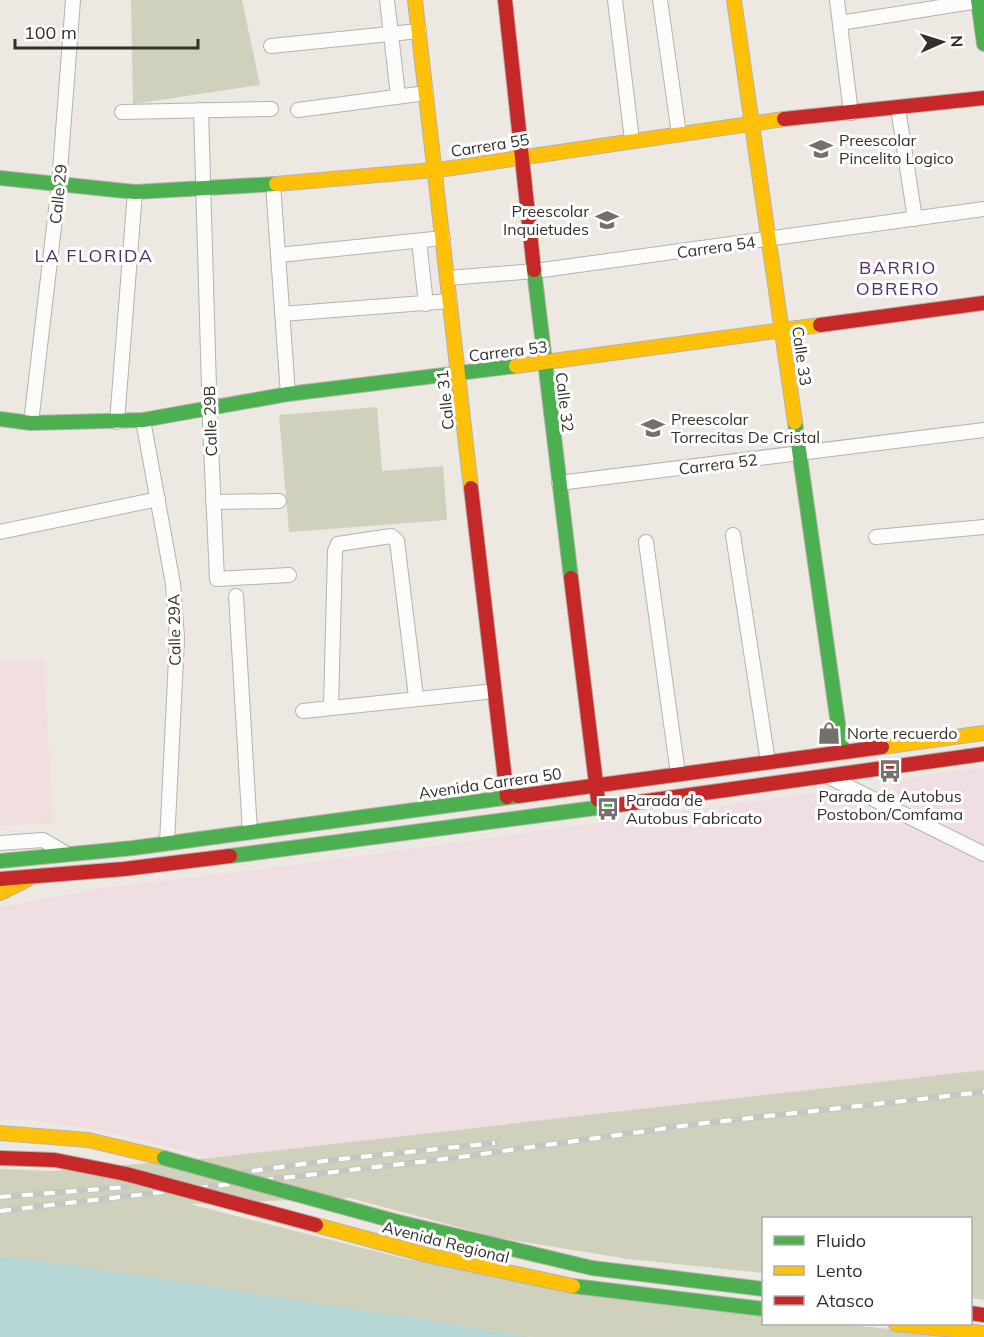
<svg xmlns="http://www.w3.org/2000/svg" width="984" height="1337" font-family="Mulish,sans-serif">
<style>
.commercial{fill:#f1dfdf}
.industrial{fill:#f0dfe2}
.green{fill:#cfd1bd}
.water{fill:#b5d6d5}
.lines{fill:none;stroke-linecap:round;stroke-linejoin:round}
.street-casing{stroke:#b6b2ae;stroke-width:16}
.fast-casing{stroke:#b6b2ae;stroke-width:16}
.slow-casing{stroke:#b6b2ae;stroke-width:16}
.jam-casing{stroke:#b6b2ae;stroke-width:16}
.street{stroke:#fcfcfb;stroke-width:14}
.fast{stroke:#4caf50;stroke-width:14}
.slow{stroke:#ffc107;stroke-width:14}
.jam{stroke:#c62828;stroke-width:14}
.rail-casing{stroke:#c8c6c4;stroke-width:6}
.rail{stroke:#fff;stroke-width:4;stroke-dasharray:11;stroke-linecap:butt}
.fast-bridge-casing{stroke:#b9b3a6;stroke-width:16;stroke-linecap:butt}
.jam-bridge-casing{stroke:#b9b3a6;stroke-width:16;stroke-linecap:butt}
.fast-bridge{stroke:#4caf50;stroke-width:14}
.jam-bridge{stroke:#c62828;stroke-width:14}
.labels{text-anchor:middle;dominant-baseline:central;stroke-width:6;stroke-linejoin:round;paint-order:stroke}
.poi-label{font-size:16px;fill:#34302d;stroke:#fff;text-anchor:start}
.street-label{font-size:16px;fill:#34302d;stroke:#fff}
.neighbourhood-label{font-size:18px;letter-spacing:1.5px;fill:#553068;stroke:#fff}
</style>
<rect width="100%" height="100%" fill="#eee8e2"/>
<!-- commercial -->
<polygon class="commercial" points="0,660 44,660 53,823 0,826"/>
<!-- industrial -->
<g class="industrial">
<polygon points="984,767 984,845 895,798 894,780"/>
<polygon points="828,791 859,807 865,822 906,824 984,863 984,1070 210,1158 116,1133 30,1120 0,1120 0,907 102,888 278,867"/>
</g>
<!-- green -->
<g class="green">
<polygon points="131,0 242,0 260,85 133,104"/>
<polygon points="377,407 382,471 443,466 447,520 289,532 279,415"/>
<polygon points="984,1070 984,1300 971,1298 970,1218 764,1218 763,1273 629,1259 499,1238 350,1198 189,1204 406,1259 763,1315 764,1324 841,1324 966,1337 533,1337 0,1256 0,1169 51,1171 210,1158"/>
</g>
<!-- water -->
<polygon class="water" points="0,1256 60,1263 533,1337 0,1337"/>
<g class="lines">
<!-- street casing -->
<g class="street-casing">
<g id="street">
<polyline points="387,0 398,95"/>
<polyline points="615,0 632,140"/>
<polyline points="660,0 679,134"/>
<polyline points="837,0 851,113"/>
<polyline points="840,23 978,1"/>
<polyline points="271,46 419,31"/>
<polyline points="898,108 915,219"/>
<polyline points="201,110 210,423 217,579 289,575"/>
<polyline points="298,110 426,93"/>
<polyline points="122,112 271,109"/>
<polyline points="273,184 288,394"/>
<polyline points="419,241 426,304"/>
<polyline points="279,255 443,238"/>
<polyline points="448,278 535,271 984,209"/>
<polyline points="282,314 450,301"/>
<polyline points="143,420 173,584 177,638 167,843"/>
<polyline points="117,422 135,192"/>
<polyline points="31,423 59,184 73,0"/>
<polyline points="559,483 984,430"/>
<polyline points="213,502 279,501"/>
<polyline points="0,532 158,499"/>
<polyline points="733,535 768,762"/>
<polyline points="876,537 984,527"/>
<polyline points="646,542 678,774"/>
<polyline points="236,596 250,832"/>
<polyline points="331,707 335,551 338,544 391,536 397,541 416,697"/>
<polyline points="303,711 495,691"/>
<polyline points="829,777 984,854"/>
<polyline points="0,843 43,840 67,854"/>
</g>
</g>
<!-- fast casing -->
<g class="fast-casing">
<g id="fast">
<polyline points="978,0 984,44"/>
<polyline points="0,178 135,192 276,184"/>
<polyline points="534,270 571,578"/>
<polyline points="0,419 31,423 143,420 288,394 516,366"/>
<polyline points="795,422 842,752"/>
<polyline points="230,856 618,805"/>
<polyline points="0,861 133,848 518,796"/>
<polyline points="394,1221 592,1268 764,1289"/>
<polyline points="573,1286 764,1309"/>
</g>
</g>
<!-- slow casing -->
<g class="slow-casing">
<g id="slow">
<polyline points="415,0 471,488"/>
<polyline points="734,0 795,422"/>
<polyline points="276,184 445,169 784,119"/>
<polyline points="516,366 820,325"/>
<polyline points="882,747 984,733"/>
<polyline points="0,893 28,879"/>
<polyline points="0,1133 88,1140 164,1158"/>
<polyline points="316,1225 427,1255 573,1286"/>
<polyline points="896,1324 984,1333"/>
</g>
</g>
<!-- jam casing -->
<g class="jam-casing">
<g id="jam">
<polyline points="505,0 534,270"/>
<polyline points="784,119 984,98"/>
<polyline points="820,325 984,303"/>
<polyline points="471,488 507,797"/>
<polyline points="571,578 598,800"/>
<polyline points="518,796 882,747"/>
<polyline points="618,805 984,754"/>
<polyline points="0,879 124,869 230,856"/>
<polyline points="0,1158 55,1160 126,1174"/>
<polyline points="970,1313 984,1315"/>
</g>
</g>
<!-- street -->
<use href="#street" class="street"/>
<!-- fast -->
<use href="#fast" class="fast"/>
<!-- slow -->
<use href="#slow" class="slow"/>
<!-- jam -->
<use href="#jam" class="jam"/>
<!-- rail casing -->
<g class="rail-casing">
<g id="rail">
<polyline points="230,1174 332,1160 495,1143"/>
<polyline points="0,1197 126,1187"/>
<polyline points="0,1211 453,1158 697,1124 984,1092"/>
</g>
</g>
<!-- rail -->
<use href="#rail" class="rail"/>
<!-- fast-bridge casing -->
<g class="fast-bridge-casing">
<polyline id="fast-bridge" points="164,1158 394,1221"/>
</g>
<!-- jam-bridge casing -->
<g class="jam-bridge-casing">
<polyline id="jam-bridge" points="126,1174 316,1225"/>
</g>
<!-- fast-bridge -->
<use href="#fast-bridge" class="fast-bridge"/>
<!-- jam-bridge -->
<use href="#jam-bridge" class="jam-bridge"/>
</g>
<!-- icons -->
<defs>
<g id="school-bare" transform="scale(1.8)"><path d="M0-5L7-2L0 1L-7-2ZM-4 1L0 2.5L4 1V4Q0 6-4 4Z" fill="#75706c" stroke="#fff" stroke-width="2.5" paint-order="stroke"/></g>
<g id="shop-bare" transform="scale(1.8)"><path d="M-5-2.5h2.3a2.7 3.5 0 0 1 5.4 0H5L5.5 6h-11ZM-1.5-2.5h3a1.5 2.3 0 0 0-3 0Z" fill="#75706c" stroke="#fff" stroke-width="2.5" paint-order="stroke"/></g>
<g id="bus-bare" transform="scale(1.8)"><path d="M-5-6H5V4H4V6H2V4H-2V6H-4V4H-5ZM-3.5-4V0h7V-4ZM-3.5 1.2v1.5H-2V1.2ZM2 1.2v1.5H3.5V1.2Z" fill="#75706c" stroke="#fff" stroke-width="2.5" paint-order="stroke"/></g>
</defs>
<g fill-rule="evenodd">
<use href="#school-bare" x="821" y="149"/>
<use href="#school-bare" x="607" y="220"/>
<use href="#school-bare" x="653" y="428"/>
<use href="#shop-bare" x="829" y="733"/>
<use href="#bus-bare" x="890" y="771"/>
<use href="#bus-bare" x="608" y="809"/>
</g>
<g class="labels">
<!-- poi labels -->
<g class="poi-label">
<text x="839" y="140">Preescolar<tspan x="839" dy="18">Pincelito Logico</tspan></text>
<text x="589" y="211" text-anchor="end">Preescolar<tspan x="589" dy="18">Inquietudes</tspan></text>
<text x="671" y="419">Preescolar<tspan x="671" dy="18">Torrecitas De Cristal</tspan></text>
<text x="847" y="733">Norte recuerdo</text>
<text x="890" y="796" text-anchor="middle">Parada de Autobus<tspan x="890" dy="18">Postobon/Comfama</tspan></text>
<text x="626" y="800">Parada de<tspan x="626" dy="18">Autobus Fabricato</tspan></text>
</g>
<!-- street labels -->
<g class="street-label">
<text transform="translate(490 145) rotate(-9)">Carrera 55</text>
<text transform="translate(58 194) rotate(-84)">Calle 29</text>
<text transform="translate(716 247) rotate(-8)">Carrera 54</text>
<text transform="translate(508 351) rotate(-7)">Carrera 53</text>
<text transform="translate(802 356) rotate(82)">Calle 33</text>
<text transform="translate(445 400) rotate(-96)">Calle 31</text>
<text transform="translate(565 402) rotate(83)">Calle 32</text>
<text transform="translate(210 421) rotate(-92)">Calle 29B</text>
<text transform="translate(718 464) rotate(-7)">Carrera 52</text>
<text transform="translate(174 630) rotate(-91)">Calle 29A</text>
<text transform="translate(490 783) rotate(-8)">Avenida Carrera 50</text>
<text transform="translate(446 1242) rotate(14)">Avenida Regional</text>
</g>
<!-- neighbourhood labels -->
<g class="neighbourhood-label">
<text x="94" y="255">LA FLORIDA</text>
<text x="898" y="267">BARRIO<tspan x="898" dy="21">OBRERO</tspan></text>
</g>
</g>
<!-- legend -->
<rect x="762" y="1217" width="210" height="108" fill="#ffffff" stroke="#aeacab" stroke-width="1.5"/>
<rect x="774" y="1236" width="30" height="9" fill="#4caf50" stroke="#aeacab" stroke-width="1.5"/>
<text x="816" y="1247" font-size="18" fill="#34302d">Fluido</text>
<rect x="774" y="1266" width="30" height="9" fill="#ffc107" stroke="#aeacab" stroke-width="1.5"/>
<text x="816" y="1277" font-size="18" fill="#34302d">Lento</text>
<rect x="774" y="1296" width="30" height="9" fill="#c62828" stroke="#aeacab" stroke-width="1.5"/>
<text x="816" y="1307" font-size="18" fill="#34302d">Atasco</text>
<!-- north arrow -->
<g transform="translate(942 42) rotate(87)" stroke="#ffffff" stroke-width="4.5" paint-order="stroke">
<path d="M0-4.5L10 22L0 15L-10 22Z" fill="#34302d"/>
<text y="-9" font-size="16" font-weight="bold" text-anchor="middle" fill="#34302d">N</text>
</g>
<!-- scale -->
<path d="M15 39v9h183v-9" fill="none" stroke="#34302d" stroke-width="3"/>
<text x="24" y="39" font-size="18" fill="#34302d" stroke="#ffffff" stroke-width="4.5" paint-order="stroke">100 m</text>
</svg>
